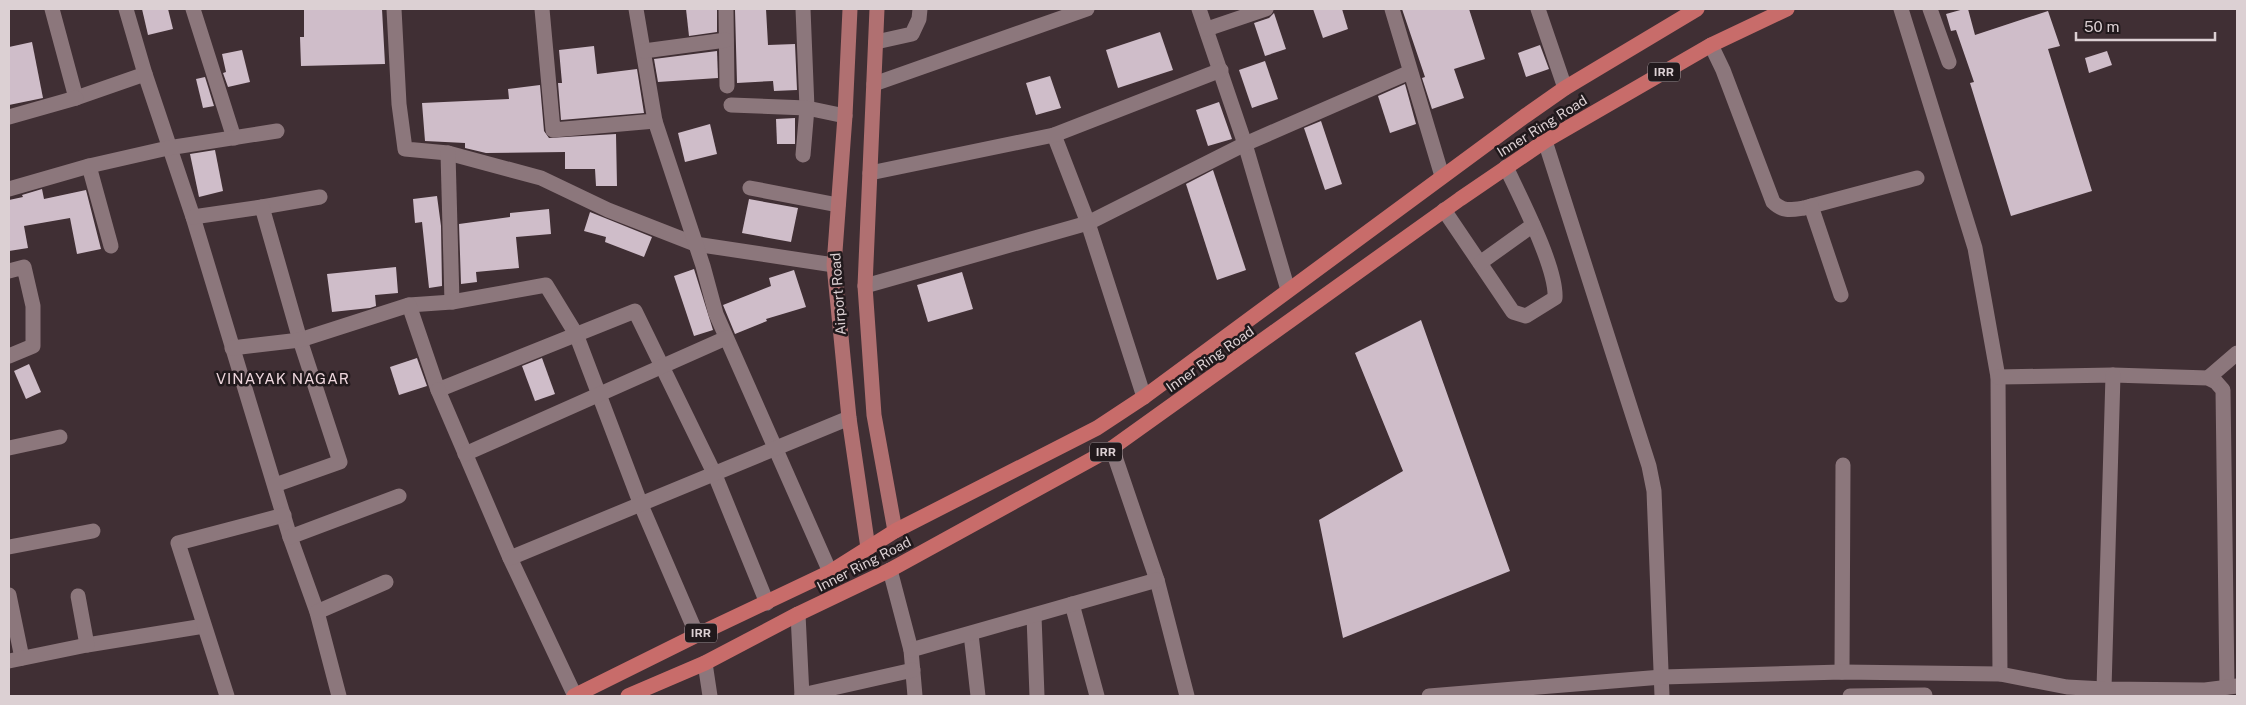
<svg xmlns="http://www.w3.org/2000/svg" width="2246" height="705" font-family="'Public Sans',sans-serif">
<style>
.building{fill:#cfbdc9}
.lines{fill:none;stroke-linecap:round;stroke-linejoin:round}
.minor{stroke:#8c777c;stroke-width:15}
.major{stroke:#b07071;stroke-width:15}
.highway{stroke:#c86c6a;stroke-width:15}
.labels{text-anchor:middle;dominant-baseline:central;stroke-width:5;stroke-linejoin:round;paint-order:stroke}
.shield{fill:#21191c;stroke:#a4999c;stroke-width:1}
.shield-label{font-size:12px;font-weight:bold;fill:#dcd0d3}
.street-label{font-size:14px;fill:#dcd0d3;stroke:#21191c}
.neighbourhood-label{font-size:15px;letter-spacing:1px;fill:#edd6dc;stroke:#21191c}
</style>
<rect width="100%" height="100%" fill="#402f34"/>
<!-- building -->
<g class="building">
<polygon points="142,9 168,9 173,29 148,35"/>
<polygon points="304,9 382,9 385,64 301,66 300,37 304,37"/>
<polygon points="686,9 717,9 717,32 689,36"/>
<polygon points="766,9 768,45 795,44 797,90 774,91 773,81 737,83 735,10"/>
<polygon points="1313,9 1342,9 1348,29 1323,38"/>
<polygon points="1402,9 1469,9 1485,59 1454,69 1464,98 1432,109 1422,78 1425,77"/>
<polygon points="1964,9 1968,9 1975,35 2048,11 2060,46 2048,49 2092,191 2011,216 1970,83 1974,82 1956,30 1951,31 1946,14"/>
<polygon points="1274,13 1286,49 1265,56 1254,23 1269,18"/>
<polygon points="1160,32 1173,70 1118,88 1106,50"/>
<polygon points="32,42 43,98 9,105 9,47"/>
<polygon points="1540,45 1549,69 1526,77 1518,53"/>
<polygon points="594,46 597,74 637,69 644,113 561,120 558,83 562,83 559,50"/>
<polygon points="242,50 250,82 228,87 223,73 226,72 222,54"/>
<polygon points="717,51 718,78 658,82 654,59"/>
<polygon points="2107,51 2112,65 2089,73 2085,58"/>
<polygon points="1265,61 1278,99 1252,108 1239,70"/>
<polygon points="1050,76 1061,108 1036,115 1026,83"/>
<polygon points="205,77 214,106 203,108 196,79"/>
<polygon points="1405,84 1416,124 1390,133 1378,96"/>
<polygon points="540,85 544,131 549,138 616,134 617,186 596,186 595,169 565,169 565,152 486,153 465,148 465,143 425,141 422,103 509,99 508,89"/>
<polygon points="1219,102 1232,139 1208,146 1196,110"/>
<polygon points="795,118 795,144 777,144 776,119"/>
<polygon points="1321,121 1342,184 1325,190 1304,128"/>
<polygon points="710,124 717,154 685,162 678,133"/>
<polygon points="215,150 223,191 199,197 190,154"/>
<polygon points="1213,170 1246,270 1217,280 1186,184"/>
<polygon points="42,189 44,199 86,190 101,249 77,254 70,218 24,226 28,248 9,251 9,200 23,197 22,195"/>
<polygon points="437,196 441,226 442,286 429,288 422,222 415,223 413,199"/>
<polygon points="749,199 798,208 791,242 742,233"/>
<polygon points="549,209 551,234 516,237 519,268 476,272 477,282 461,284 459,224 510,217 510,213"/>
<polygon points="590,212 652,237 644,257 605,242 606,237 584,231"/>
<polygon points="396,267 398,293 375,295 376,306 370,308 332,312 327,274"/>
<polygon points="694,269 713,330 694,336 674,276"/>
<polygon points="794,270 806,307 766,319 767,321 735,334 723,305 771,286 769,278"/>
<polygon points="962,272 973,309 928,322 917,285"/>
<polygon points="1421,320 1510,571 1343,638 1319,520 1403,471 1355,353"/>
<polygon points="417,358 427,386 399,395 390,367"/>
<polygon points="542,358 555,394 535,401 522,366"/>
<polygon points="29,364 41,392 26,399 14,371"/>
</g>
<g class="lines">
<!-- minor -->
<g class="minor">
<polyline points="52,9 76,98 145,74"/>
<polyline points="126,9 145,74 193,217 290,537 317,612 339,696"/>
<polyline points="193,9 234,138"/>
<polyline points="394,9 399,104 405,149 448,153 541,178 608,210 695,244 834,265"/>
<polyline points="542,9 553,130 655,121"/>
<polyline points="636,9 655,121 703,266 716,314 830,572"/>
<polyline points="726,9 727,86"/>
<polyline points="803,9 807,108 845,116"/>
<polyline points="1199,9 1245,144 1288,290"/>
<polyline points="1392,9 1442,176"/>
<polyline points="1538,9 1565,88"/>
<polyline points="1901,9 1975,248 1998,377 2000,674"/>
<polyline points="1930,9 1949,62"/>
<polyline points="1207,29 1266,9"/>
<polyline points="876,42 912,34 919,19 920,9"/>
<path d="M1711 45 1723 70 1773 202C1783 212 1791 210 1804 208L1917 178"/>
<polyline points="644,51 726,40"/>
<polyline points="874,84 1087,9"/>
<polyline points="731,105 807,108 803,155"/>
<polyline points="9,117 76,98"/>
<polyline points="1054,135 1088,223 1144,397"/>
<polyline points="1545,141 1649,466 1654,491 1662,696"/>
<polyline points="448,153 452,302"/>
<polyline points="89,166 111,246"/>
<polyline points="870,173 1054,135 1221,70"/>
<polyline points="750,188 838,205"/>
<polyline points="9,189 89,166 168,148 277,131"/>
<polyline points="1811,206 1841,295"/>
<polyline points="262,207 320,197"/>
<path d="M1444 210 1513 312 1526 316 1555 298C1557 268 1520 197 1506 167"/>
<polyline points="193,217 262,207 300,340 340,462 275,485"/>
<polyline points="1480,263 1533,225"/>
<polyline points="9,271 24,267 33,306 33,346 9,356"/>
<polyline points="865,286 1088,223 1245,144 1410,72"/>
<polyline points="409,305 452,302 546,285 576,334 641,505 697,635"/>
<polyline points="232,348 300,340 409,305 438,390 635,311 715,475 767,603"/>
<polyline points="1998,377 2113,375 2208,378 2216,382 2223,390 2227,687"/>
<polyline points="2208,378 2237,353"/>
<polyline points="438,390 510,558 575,696"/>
<polyline points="9,448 60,437"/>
<polyline points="1112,448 1157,580 1187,696"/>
<polyline points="465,454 726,338"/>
<polyline points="290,537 399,496"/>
<polyline points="9,547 93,531"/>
<polyline points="510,558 849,418"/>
<polyline points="890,570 911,650 915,696"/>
<polyline points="9,595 22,658"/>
<polyline points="1072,604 1097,696"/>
<polyline points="317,612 386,582"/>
<polyline points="798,614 802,696"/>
<polyline points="1034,616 1037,696"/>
<polyline points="971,634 978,696"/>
<polyline points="87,645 204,626"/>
<polyline points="911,650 1157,580"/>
<polyline points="9,661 87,645 78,596"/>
<polyline points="705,663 710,696"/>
<polyline points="1842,672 1843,465"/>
<polyline points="2104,689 2113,375"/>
<polyline points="802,695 913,670"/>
<polyline points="227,696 178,543 284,515"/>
<polyline points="1429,696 1662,677 1842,672 2000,674 2067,687 2104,689 2205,690 2237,686"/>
<polyline points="1850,696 1925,695"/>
</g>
<!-- major -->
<g class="major">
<polyline points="850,9 845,116 834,265 849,418 868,548"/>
<polyline points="877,9 865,286 874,415 895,531"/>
</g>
<!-- highway -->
<g class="highway">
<polyline points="574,696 697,635 830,572 895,531 1097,428 1144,397 1525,116 1565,88 1697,9"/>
<polyline points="628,696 705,663 798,614 890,570 1112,448 1460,199 1545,141 1711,45 1787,9"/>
</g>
</g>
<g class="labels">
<!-- shield labels -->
<g class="shield">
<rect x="1648" y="62.5" width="32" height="19" rx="4"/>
<rect x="1090" y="442.5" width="32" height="19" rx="4"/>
<rect x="685" y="623.5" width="32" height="19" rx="4"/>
</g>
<g class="shield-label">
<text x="1664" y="72">IRR</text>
<text x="1106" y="452">IRR</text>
<text x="701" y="633">IRR</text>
</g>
<!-- street labels -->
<g class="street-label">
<text transform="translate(1542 126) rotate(-32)">Inner Ring Road</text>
<text transform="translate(838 294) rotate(-94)">Airport Road</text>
<text transform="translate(1210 359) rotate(-35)">Inner Ring Road</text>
<text transform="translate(864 564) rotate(-27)">Inner Ring Road</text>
</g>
<!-- neighbourhood labels -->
<g class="neighbourhood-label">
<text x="283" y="378">VINAYAK NAGAR</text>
</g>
</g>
<!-- border -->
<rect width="2246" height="705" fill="none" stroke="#dcd0d3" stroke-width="20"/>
<!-- scale -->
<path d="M2076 32v8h139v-8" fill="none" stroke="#dcd0d3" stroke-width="2.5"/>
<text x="2084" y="32" font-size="15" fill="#dcd0d3" stroke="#21191c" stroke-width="4" paint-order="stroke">50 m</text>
</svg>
